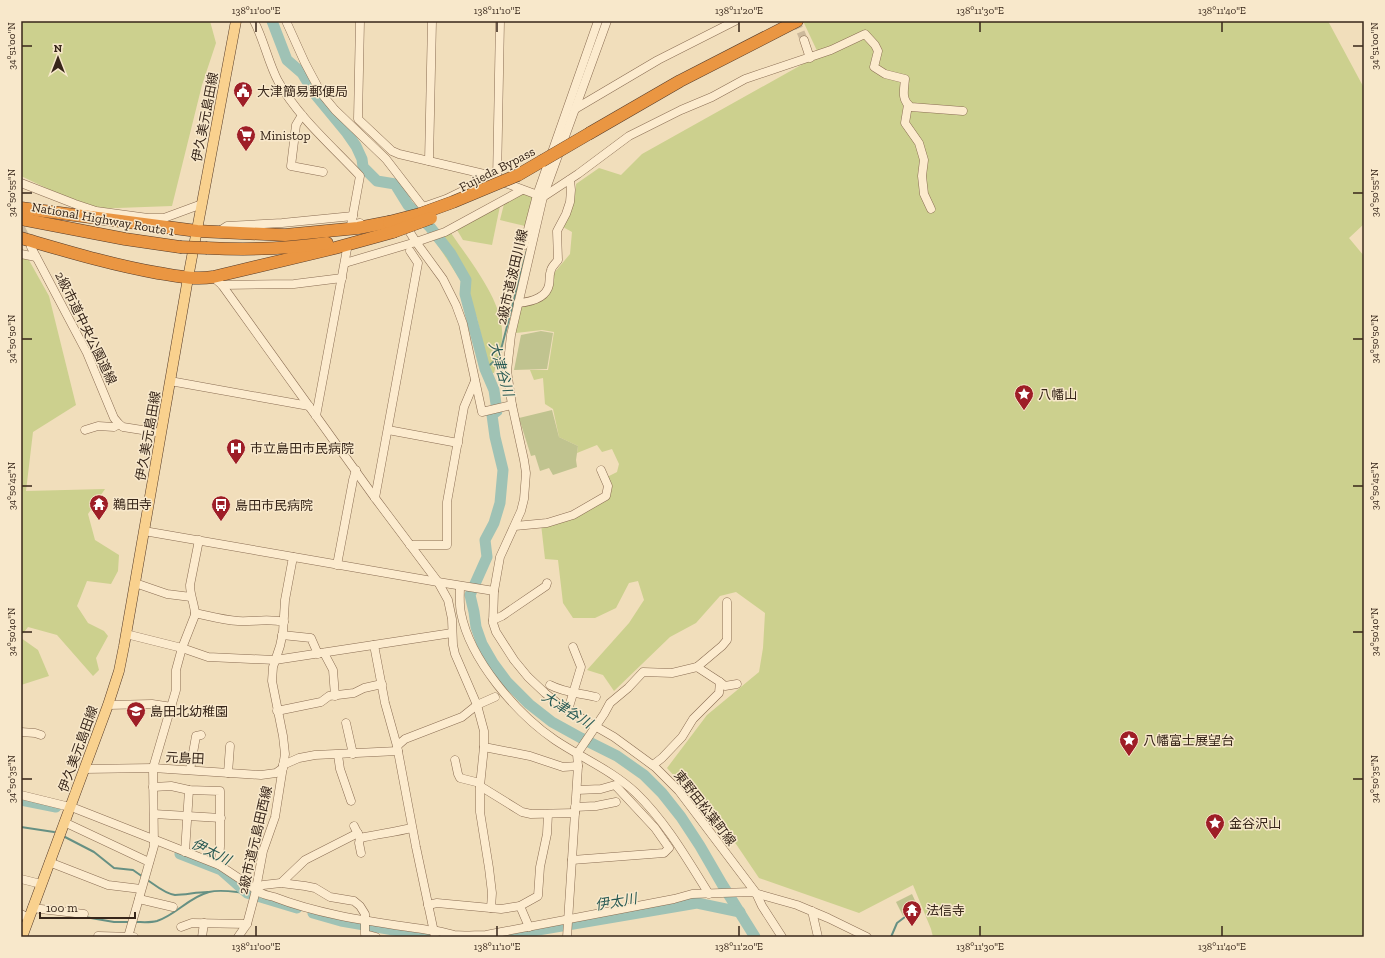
<svg xmlns="http://www.w3.org/2000/svg" width="1385" height="958" font-family="'Zilla Slab','Noto Sans JP',serif">
<style>
.green{fill:#ccd08e}
.cemetery{fill:#c0c38f}
.lines{fill:none;stroke-linecap:round;stroke-linejoin:round}
.stream{stroke:#669083;stroke-width:2}
.river{stroke:#9fc2b5;stroke-width:11}
.minor-tunnel{stroke:#ccb99b;stroke-width:8;stroke-dasharray:8 4;stroke-linecap:butt}
.minor-casing{stroke:#8a6d53;stroke-width:9}
.major-casing{stroke:#563b29;stroke-width:11}
.highway-casing{stroke:#563b29;stroke-width:13}
.minor{stroke:#fcebce;stroke-width:8}
.major{stroke:#f9d18e;stroke-width:10}
.highway{stroke:#ea9642;stroke-width:12}
.highway-bridge-casing{stroke:#563b29;stroke-width:13;stroke-linecap:butt}
.highway-bridge{stroke:#ea9642;stroke-width:12}
.ticks{fill:none;stroke:#37261a;stroke-width:1.5}
.labels{text-anchor:middle;dominant-baseline:central;stroke-width:3;stroke-linejoin:round;paint-order:stroke}
.poi-label{font-size:13px;fill:#37261a;stroke:#f8e8cb;text-anchor:start}
.street-label{font-size:13px;fill:#37261a;stroke:#f8e8cb}
.water-label{font-size:14px;font-style:italic;fill:#275953;stroke:#f8e8cb}
.neatline{fill:none;stroke:#37261a;stroke-width:1.5}
.ticks-label{font-size:10px;text-anchor:middle;fill:#37261a}
</style>
<rect width="100%" height="100%" fill="#f1debb"/>
<!-- green -->
<g class="green">
<polygon points="21,21 210,21 216,43 202,85 172,206 90,209 21,176"/>
<path d="M803 21H1328L1364 88V224L1349 238 1364 256V640L1363 642 1364 643V937H933L931 929 913 885 859 913 759 878 736 844 667 768 707 715 759 672 763 648 765 613 736 592 720 596 696 623 670 637 614 691 603 675 587 670 629 623 644 600 638 581 629 583 616 608 595 618H573L563 603 558 560 545 559 541 524 608 497 607 477 617 472 619 464 612 449 602 452 597 445 577 453 578 446 559 437 553 409 545 404 543 378 534 380 530 370H548L554 332 542 330 516 333V323L520 304 545 296 554 273 570 254 572 232 563 227C572 213 575 201 576 184L599 168 621 175 642 154 819 55Z"/>
<polygon points="520,193 535,196 525,226 500,220 504,204"/>
<polygon points="500,206 492,245 463,240 457,230"/>
<path d="M451 233C469 260 505 303 502 337 502 349 497 361 494 373H490L477 318 465 287 435 241Z"/>
<polygon points="21,246 49,296 76,405 33,432 26,491 105,489 88,514 95,540 119,555 118,571 111,584 87,581 77,606 88,623 104,631 108,636 96,658 99,670 93,676 57,635 28,627 21,636"/>
<polygon points="21,638 38,650 49,676 21,685"/>
</g>
<!-- cemetery -->
<g class="cemetery">
<polygon points="541,331 553,333 547,369 514,370 521,335"/>
<polygon points="552,410 559,437 578,446 576,460 577,467 553,475 549,468 540,471 535,455 531,456 519,418"/>
<polygon points="912,894 918,907 903,916 896,902"/>
</g>
<g class="lines">
<!-- stream -->
<g class="stream">
<polyline points="485,369 499,357 528,246"/>
<polyline points="21,827 54,832"/>
<polyline points="65,837 94,852 114,868 133,870 143,877"/>
<path d="M146 879C155 885 165 894 175 895 186 895 196 892 208 892"/>
<polyline points="85,917 114,922 130,922"/>
<path d="M135 922C142 922 150 923 157 921 176 915 189 897 209 892 221 889 234 892 247 893"/>
<polyline points="891,937 897,923 918,907"/>
</g>
<!-- river -->
<g class="river">
<polyline points="272,21 287,60 302,73 314,93 347,133 356,146 362,159 363,167 377,181 395,184 408,205 430,227 451,254 466,280 465,294 485,369 494,390 497,411 492,415 495,437 503,470 500,503 494,523 485,540 487,557 470,595 474,612 476,627 482,644 493,663 507,682 529,704 552,722 581,738 617,756 644,775 662,793 681,817 700,846 722,884 755,937"/>
<polyline points="21,800 56,807"/>
<polyline points="180,854 221,870 247,893 297,908"/>
<polyline points="313,913 341,921 435,937"/>
<polyline points="497,937 697,903 740,912"/>
</g>
<!-- minor-tunnel -->
<g class="minor-tunnel">
<polyline points="796,21 804,40"/>
<polyline points="21,228 28,241"/>
</g>
<!-- minor casing -->
<g class="minor-casing">
<g id="minor">
<path d="M254 21C264 40 268 62 278 81 298 117 332 146 360 176L351 225 360 223"/>
<polyline points="286,21 305,63 321,93 335,110 386,159 423,207 446,199 491,177"/>
<path d="M360 21 358 119 392 151 399 154 484 174 497 180 543 197 578 174 629 136 681 110 712 97 745 79 831 50 865 34 875 45 878 51 874 67 885 74 905 79C904 90 901 100 911 107L963 111"/>
<polyline points="607,21 543,197 511,335 507,371 512,405 524,460 526,473 524,499 521,511 500,557 494,591 493,623 496,632 514,660 528,677 545,693 562,707 614,737 655,767 679,791 756,893 762,906 782,937"/>
<polyline points="804,40 810,58"/>
<polyline points="908,105 905,123 919,143 924,160 922,176 924,194 931,209"/>
<polyline points="575,109 658,60 735,21"/>
<polyline points="302,115 296,125 291,166 323,172"/>
<polyline points="429,161 432,21"/>
<polyline points="497,180 500,21"/>
<polyline points="21,183 75,204 96,211 148,218 164,218 202,204"/>
<polyline points="403,225 409,231 416,242 443,279 456,305 463,324 482,412 512,405"/>
<polyline points="218,232 227,226 282,223 353,216"/>
<polyline points="524,245 537,195 598,21"/>
<polyline points="31,247 87,353 114,418 119,424 123,427 161,433"/>
<polyline points="21,254 36,257"/>
<polyline points="345,263 416,242 445,232 522,190"/>
<polyline points="213,277 222,285 375,498 438,582 448,600 452,619 453,645 455,654 477,705 484,731 484,747 480,786 480,812 489,868 492,893 491,908"/>
<polyline points="222,285 294,284 342,278"/>
<path d="M518 303C530 302 546 299 549 285 550 280 549 275 551 270 552 266 556 263 558 260L557 231 566 214 570 202 571 190 570 180"/>
<polyline points="170,381 309,406"/>
<polyline points="316,416 347,249"/>
<polyline points="85,430 98,426 114,427 119,424"/>
<polyline points="388,430 458,443"/>
<polyline points="375,498 418,263 410,251"/>
<polyline points="515,526 547,523 573,515 606,496 608,486 601,470"/>
<polyline points="144,531 438,582 494,591"/>
<polyline points="410,545 447,545 447,502 464,407 475,381"/>
<polyline points="337,565 353,480 356,470"/>
<polyline points="135,583 167,594 191,597"/>
<path d="M460 586C460 595 459 604 461 613 470 660 517 714 555 740 582 758 613 771 636 793 666 822 687 859 709 894"/>
<path d="M195 613C209 616 223 620 238 621 254 622 268 618 284 622"/>
<polyline points="493,620 502,616 546,586 547,583"/>
<polyline points="126,634 182,648 208,657 275,660 452,633"/>
<polyline points="282,635 311,638 318,654"/>
<polyline points="374,645 385,703 397,746 416,847 435,937"/>
<polyline points="324,653 333,670 335,696"/>
<polyline points="720,682 725,686 737,684"/>
<path d="M550 685C565 693 580 693 596 697"/>
<polyline points="108,705 152,704 172,707"/>
<polyline points="568,710 581,667 573,647"/>
<polyline points="277,711 311,704 321,702 329,696 354,693 364,688 382,684"/>
<polyline points="346,723 353,754"/>
<polyline points="21,732 35,733 41,735"/>
<polyline points="397,746 405,739 462,717 477,705 495,697"/>
<polyline points="484,747 530,756 563,767 578,766"/>
<polyline points="338,755 340,769 351,801"/>
<polyline points="455,760 458,774 460,778 480,783"/>
<polyline points="283,765 299,758 315,755 398,751"/>
<polyline points="653,765 662,758 682,737 693,719 719,693 720,682 697,667"/>
<polyline points="84,769 153,768 261,775 276,773 283,768"/>
<polyline points="190,770 196,736 201,735"/>
<polyline points="228,773 230,746"/>
<polyline points="480,786 522,812 531,814 575,813"/>
<polyline points="153,787 171,786 189,790 220,791 220,846 219,865"/>
<path d="M21 795 74 808 219 865 255 889C261 895 267 895 274 897 323 916 376 922 428 930 437 930 445 933 454 935 464 936 475 935 486 935L674 899 692 894 751 892 797 905 828 918 867 937"/>
<polyline points="575,807 596,806 616,802"/>
<polyline points="154,814 221,818"/>
<polyline points="64,822 149,862"/>
<path d="M354 826 360 838C378 834 395 832 412 828"/>
<polyline points="360,838 359,843 361,853"/>
<polyline points="185,852 189,790"/>
<polyline points="572,860 664,853 669,848 655,828 615,785 601,789 577,790"/>
<polyline points="49,862 108,885 141,889"/>
<polyline points="21,879 41,884"/>
<polyline points="281,883 305,860 358,833"/>
<polyline points="255,889 263,885 281,883 305,886 315,888 330,897 354,901 360,906 365,914 365,934 376,937"/>
<polyline points="139,899 173,907"/>
<polyline points="428,905 437,903 501,909 520,906 538,896 540,867 547,834 548,814"/>
<polyline points="520,906 529,927"/>
<polyline points="32,908 84,914"/>
<polyline points="812,911 818,937"/>
<polyline points="21,914 28,918"/>
<polyline points="181,927 192,923 247,924"/>
<polyline points="98,936 134,937"/>
<path d="M128 937 154 846 153 768 176 690V670L182 648 195 615C195 605 190 596 190 585L199 540"/>
<polyline points="202,937 204,923"/>
<polyline points="238,937 247,924 255,894 263,851 275,817 285,754 283,736 272,681 273,667 280,646 283,632 285,600 293,557"/>
<polyline points="567,937 578,766 577,754 604,714 610,703 628,688 643,672 672,673 697,667 722,646 727,640 727,602"/>
</g>
</g>
<!-- major casing -->
<g class="major-casing">
<polyline id="major" points="22,937 108,705 119,671 124,646 188,278 236,21"/>
</g>
<!-- highway casing -->
<g class="highway-casing">
<g id="highway">
<polyline points="590,133 680,81 797,21"/>
<polyline points="518,175 542,161"/>
<polyline points="21,208 197,231 285,235 358,228 389,222"/>
<polyline points="21,219 125,239 180,247"/>
<path d="M21 238C66 251 112 265 158 273 177 276 194 280 213 277L335 248 393 232"/>
<path d="M207 248C247 250 287 249 327 243"/>
</g>
</g>
<!-- minor -->
<use href="#minor" class="minor"/>
<!-- major -->
<use href="#major" class="major"/>
<!-- highway -->
<use href="#highway" class="highway"/>
<!-- highway-bridge casing -->
<g class="highway-bridge-casing">
<g id="highway-bridge">
<polyline points="542,161 590,133"/>
<polyline points="389,222 420,214 453,202 518,175"/>
<polyline points="393,232 431,218"/>
<polyline points="180,247 207,248"/>
</g>
</g>
<!-- highway-bridge -->
<use href="#highway-bridge" class="highway-bridge"/>
</g>
<!-- ticks -->
<path class="ticks" d="M256 22V32M497 22V32M739 22V32M980 22V32M1222 22V32M22 46H32M1353 46H1363M22 193H32M1353 193H1363M22 339H32M1353 339H1363M22 486H32M1353 486H1363M22 632H32M1353 632H1363M22 779H32M1353 779H1363M256 926V936M497 926V936M739 926V936M980 926V936M1222 926V936"/>
<!-- icons -->
<defs>
<g id="civic-pin" transform="scale(1)"><path d="M0 17L-7.5 6A9.5 9.5 0 1 1 7.5 6Z" fill="#9e1e27" stroke="#f8e8cb"/><path d="M-.6-6.5H3V-4.5H.6V-3L4-1V1h2V6H-6V1h2V-1L-.6-3ZM-1.2 2.5V6h2.4V2.5Z" fill="#fff"/></g>
<g id="supermarket-pin" transform="scale(1)"><path d="M0 17L-7.5 6A9.5 9.5 0 1 1 7.5 6Z" fill="#9e1e27" stroke="#f8e8cb"/><path d="M-6-5.5h2.5l.6 2H6L4.5 2H-2.5L-4.4-4H-6ZM-1.5 3.2a1.3 1.3 0 1 0 .1 0ZM3 3.2a1.3 1.3 0 1 0 .1 0Z" fill="#fff"/></g>
<g id="sight-pin" transform="scale(1)"><path d="M0 17L-7.5 6A9.5 9.5 0 1 1 7.5 6Z" fill="#9e1e27" stroke="#f8e8cb"/><path d="M0-6L1.8-2.2L6-1.7L2.9 1.2L3.7 5.4L0 3.3L-3.7 5.4L-2.9 1.2L-6-1.7L-1.8-2.2Z" fill="#fff"/></g>
<g id="hospital-pin" transform="scale(1)"><path d="M0 17L-7.5 6A9.5 9.5 0 1 1 7.5 6Z" fill="#9e1e27" stroke="#f8e8cb"/><path d="M-5-5h3v3.5h4V-5h3V5h-3V1.5h-4V5h-3Z" fill="#fff"/></g>
<g id="temple-pin" transform="scale(1)"><path d="M0 17L-7.5 6A9.5 9.5 0 1 1 7.5 6Z" fill="#9e1e27" stroke="#f8e8cb"/><path d="M0-6L5-2H3V0L6.5 2.5H4V6H1.5V3h-3V6H-4V2.5H-6.5L-3 0V-2H-5Z" fill="#fff"/></g>
<g id="bus-pin" transform="scale(1)"><path d="M0 17L-7.5 6A9.5 9.5 0 1 1 7.5 6Z" fill="#9e1e27" stroke="#f8e8cb"/><path d="M-5-6H5V4H4V6H2V4H-2V6H-4V4H-5ZM-3.5-4V0h7V-4ZM-3.5 1.2v1.5H-2V1.2ZM2 1.2v1.5H3.5V1.2Z" fill="#fff"/></g>
<g id="school-pin" transform="scale(1)"><path d="M0 17L-7.5 6A9.5 9.5 0 1 1 7.5 6Z" fill="#9e1e27" stroke="#f8e8cb"/><path d="M0-5L7-2L0 1L-7-2ZM-4 1L0 2.5L4 1V4Q0 6-4 4Z" fill="#fff"/></g>
</defs>
<g fill-rule="evenodd">
<use href="#civic-pin" x="243" y="91"/>
<use href="#supermarket-pin" x="246" y="135"/>
<use href="#sight-pin" x="1024" y="394"/>
<use href="#hospital-pin" x="236" y="448"/>
<use href="#temple-pin" x="99" y="504"/>
<use href="#bus-pin" x="221" y="505"/>
<use href="#school-pin" x="136" y="711"/>
<use href="#sight-pin" x="1129" y="740"/>
<use href="#sight-pin" x="1215" y="823"/>
<use href="#temple-pin" x="912" y="910"/>
</g>
<g class="labels">
<!-- poi labels -->
<g class="poi-label">
<text x="257" y="91">大津簡易郵便局</text>
<text x="260" y="135">Ministop</text>
<text x="1038" y="394">八幡山</text>
<text x="250" y="448">市立島田市民病院</text>
<text x="113" y="504">鵜田寺</text>
<text x="235" y="505">島田市民病院</text>
<text x="150" y="711">島田北幼稚園</text>
<text x="1143" y="740">八幡富士展望台</text>
<text x="1229" y="823">金谷沢山</text>
<text x="926" y="910">法信寺</text>
</g>
<!-- street labels -->
<g class="street-label">
<text transform="translate(205 117) rotate(-79)">伊久美元島田線</text>
<text transform="translate(497 169) rotate(-27)">Fujieda Bypass</text>
<text transform="translate(103 219) rotate(10)">National Highway Route 1</text>
<text transform="translate(512 277) rotate(-77)">2級市道波田川線</text>
<text transform="translate(86 328) rotate(64)">2級市道中央公園道線</text>
<text transform="translate(148 436) rotate(-80)">伊久美元島田線</text>
<text transform="translate(78 749) rotate(-70)">伊久美元島田線</text>
<text transform="translate(185 758) rotate(3)">元島田</text>
<text transform="translate(705 808) rotate(52)">東野田松葉町線</text>
<text transform="translate(255 840) rotate(-77)">2級市道元島田西線</text>
</g>
<!-- water labels -->
<g class="water-label">
<text transform="translate(501 369) rotate(74)">大津谷川</text>
<text transform="translate(567 710) rotate(32)">大津谷川</text>
<text transform="translate(211 852) rotate(26)">伊太川</text>
<text transform="translate(616 902) rotate(-10)">伊太川</text>
</g>
</g>
<!-- border -->
<rect width="1385" height="958" fill="none" stroke="#f8e8cb" stroke-width="44"/>
<!-- north arrow -->
<g transform="translate(58 58)" stroke="#f8e8cb" stroke-width="3" paint-order="stroke">
<path d="M0-3L7 15L0 10L-7 15Z" fill="#37261a"/>
<text y="-6" font-size="11" font-weight="bold" text-anchor="middle" fill="#37261a">N</text>
</g>
<!-- scale -->
<path d="M40 912v6h95v-6" fill="none" stroke="#37261a" stroke-width="2"/>
<text x="46" y="912" font-size="12" fill="#37261a" stroke="#f8e8cb" stroke-width="3" paint-order="stroke">100 m</text>
<rect x="22" y="22" width="1341" height="914" class="neatline"/>
<g class="ticks-label">
<text x="256" y="14">138°11'00"E</text>
<text x="497" y="14">138°11'10"E</text>
<text x="739" y="14">138°11'20"E</text>
<text x="980" y="14">138°11'30"E</text>
<text x="1222" y="14">138°11'40"E</text>
<text transform="translate(11 46) rotate(-90)" y="4">34°51'00"N</text>
<text transform="translate(1374 46) rotate(-90)" y="4">34°51'00"N</text>
<text transform="translate(11 193) rotate(-90)" y="4">34°50'55"N</text>
<text transform="translate(1374 193) rotate(-90)" y="4">34°50'55"N</text>
<text transform="translate(11 339) rotate(-90)" y="4">34°50'50"N</text>
<text transform="translate(1374 339) rotate(-90)" y="4">34°50'50"N</text>
<text transform="translate(11 486) rotate(-90)" y="4">34°50'45"N</text>
<text transform="translate(1374 486) rotate(-90)" y="4">34°50'45"N</text>
<text transform="translate(11 632) rotate(-90)" y="4">34°50'40"N</text>
<text transform="translate(1374 632) rotate(-90)" y="4">34°50'40"N</text>
<text transform="translate(11 779) rotate(-90)" y="4">34°50'35"N</text>
<text transform="translate(1374 779) rotate(-90)" y="4">34°50'35"N</text>
<text x="256" y="950">138°11'00"E</text>
<text x="497" y="950">138°11'10"E</text>
<text x="739" y="950">138°11'20"E</text>
<text x="980" y="950">138°11'30"E</text>
<text x="1222" y="950">138°11'40"E</text>
</g>
</svg>
